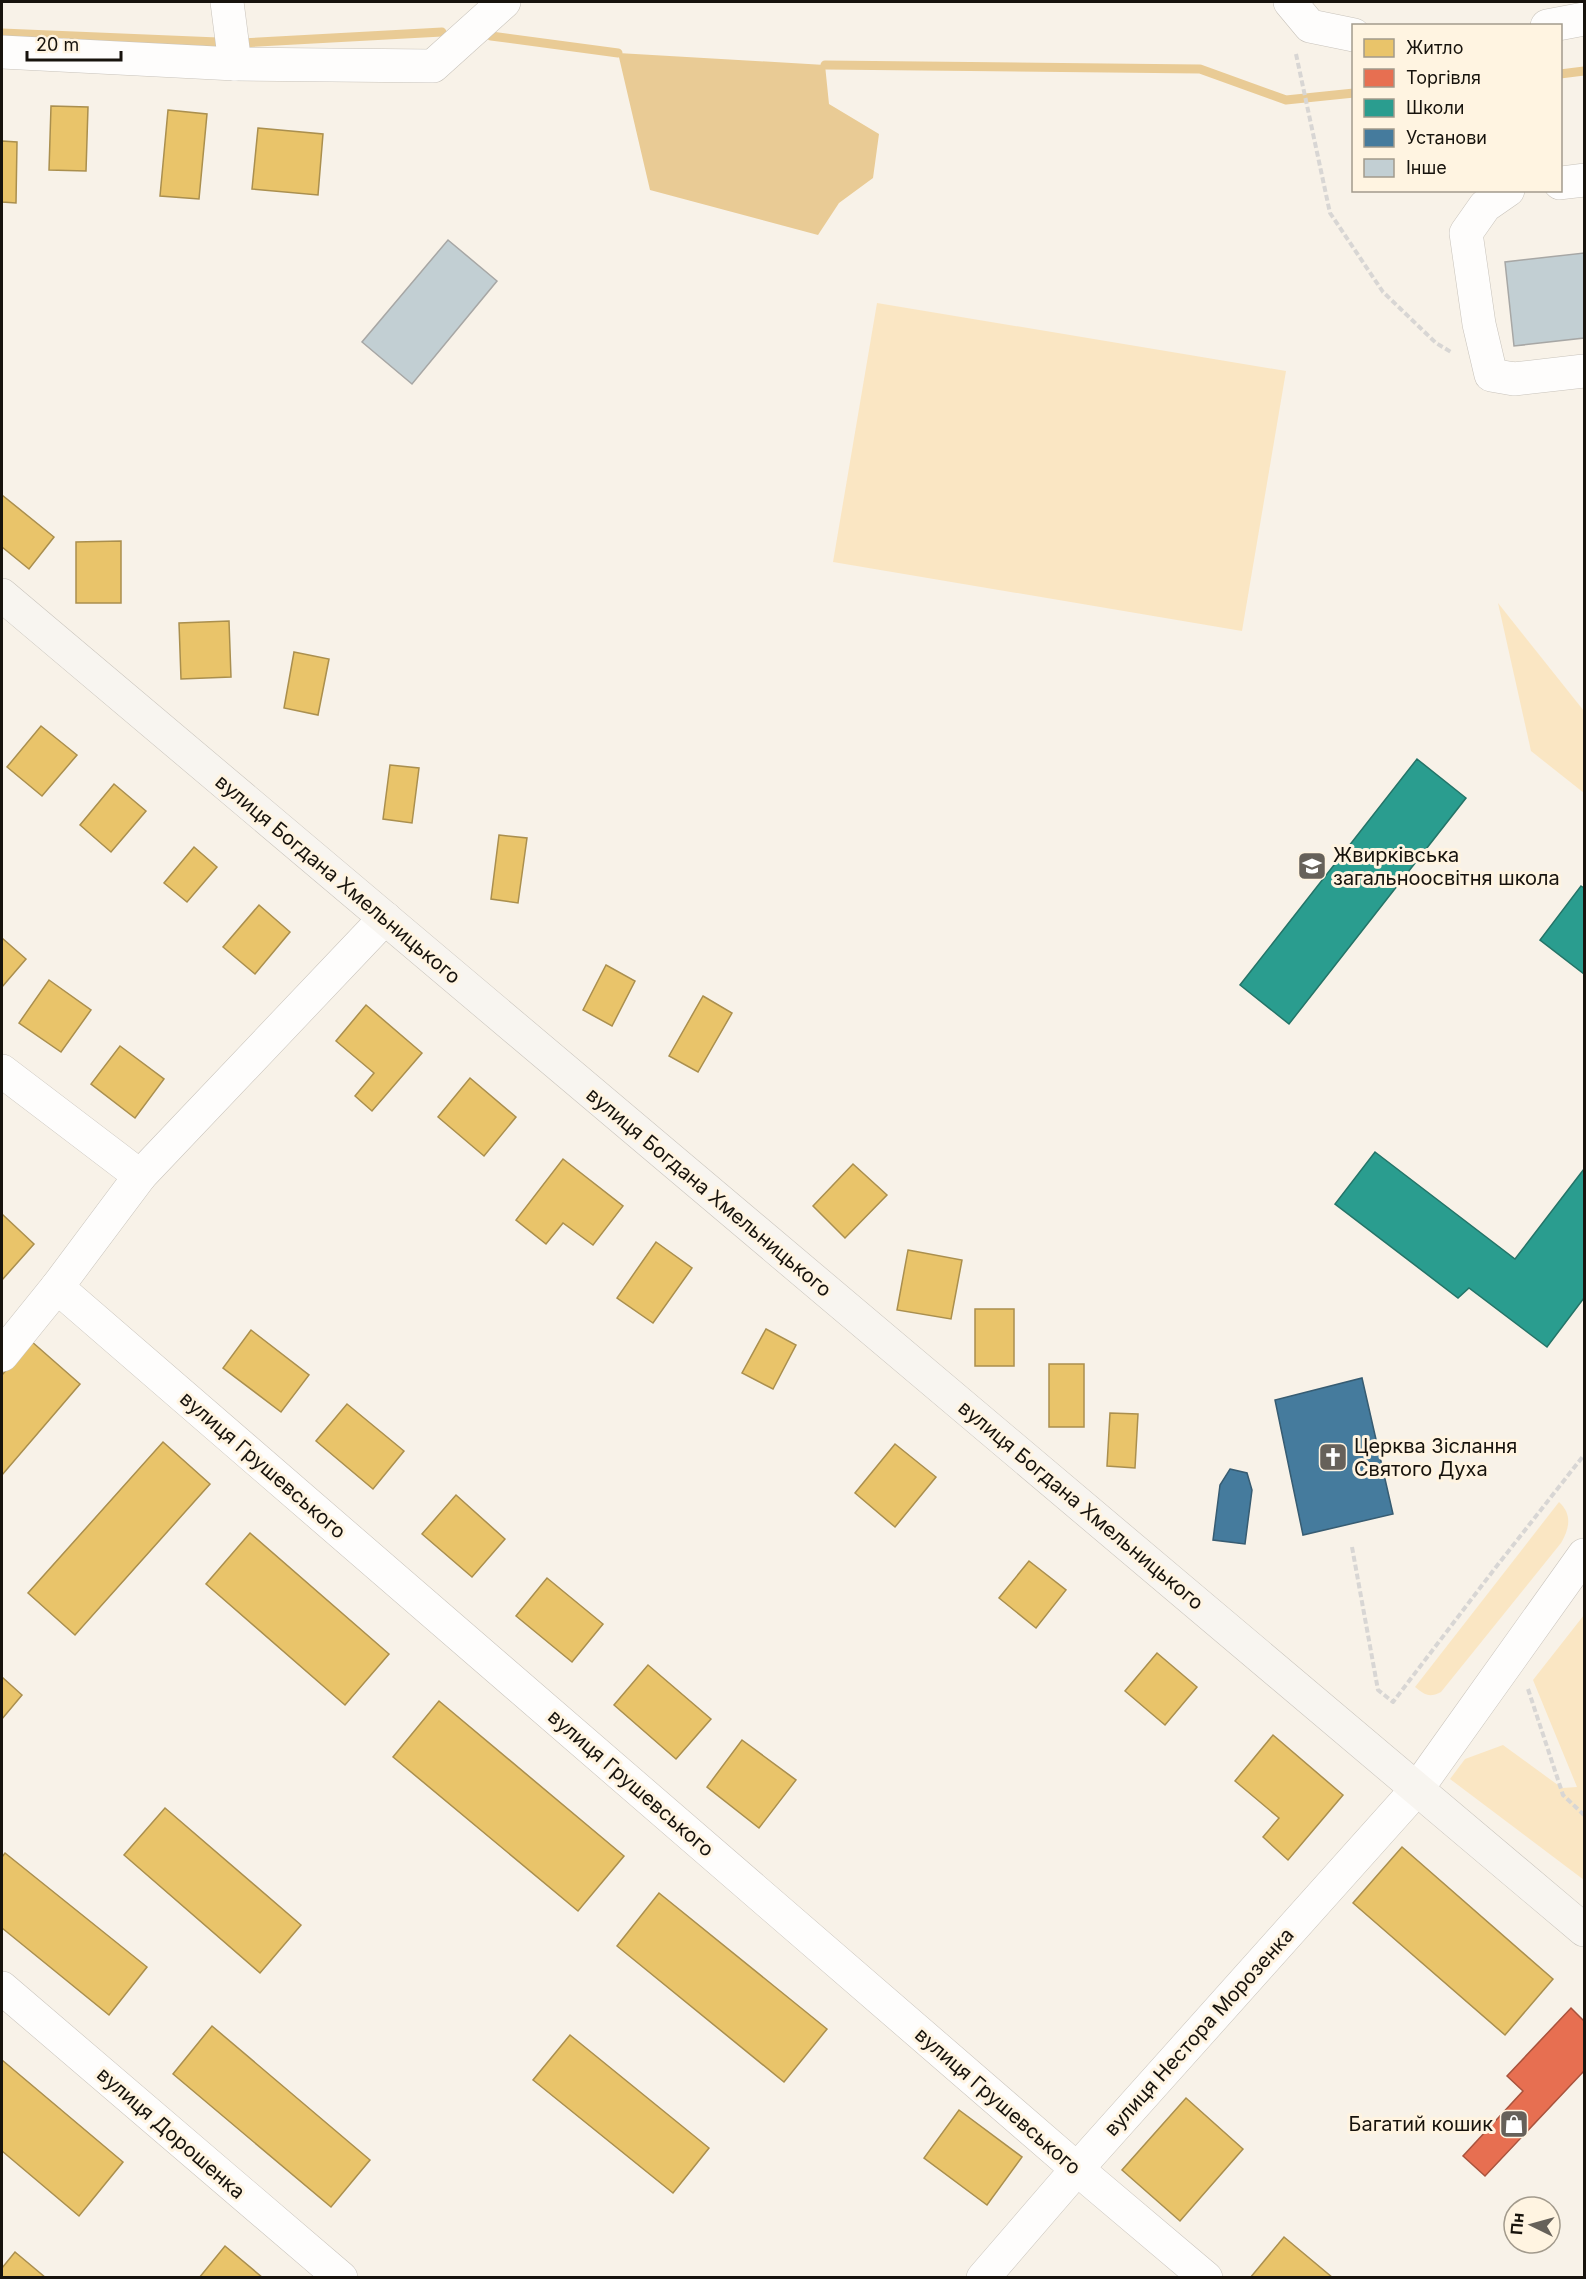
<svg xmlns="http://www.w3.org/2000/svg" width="1586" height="2279" font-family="Inter,sans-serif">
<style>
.green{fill:#fae6c3}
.water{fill:#e9cb95}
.homes{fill:#e9c46a;stroke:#aa8f4e;stroke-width:1.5}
.shops{fill:#e76f51;stroke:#a9533d;stroke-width:1.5}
.schools{fill:#2a9d8f;stroke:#247468;stroke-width:1.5}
.public{fill:#457b9d;stroke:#375c72;stroke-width:1.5}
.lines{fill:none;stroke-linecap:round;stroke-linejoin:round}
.stream{stroke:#e9cb95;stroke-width:9}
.building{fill:#c2cfd3;stroke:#a7a7a5;stroke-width:1.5}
.street-casing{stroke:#c8c3bb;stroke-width:34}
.secondary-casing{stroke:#c8c3bb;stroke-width:34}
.path{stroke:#d8d6d4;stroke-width:4;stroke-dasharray:6 3;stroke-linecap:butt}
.street{stroke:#fefdfc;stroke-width:33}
.secondary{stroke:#f8f5f0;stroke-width:33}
.labels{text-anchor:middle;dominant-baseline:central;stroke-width:6;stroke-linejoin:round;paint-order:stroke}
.poi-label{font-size:20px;fill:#17130d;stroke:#fff4e1;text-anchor:start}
.street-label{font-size:20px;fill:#17130d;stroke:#fff4e1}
</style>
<rect width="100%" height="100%" fill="#f8f2e8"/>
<!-- green -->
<g class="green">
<polygon points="877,303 1286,371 1242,631 833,562"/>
<polygon points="1498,603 1584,711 1584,793 1531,751"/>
<path d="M1559 1502C1572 1514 1570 1528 1561 1543L1441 1692C1429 1698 1425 1695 1415 1687Z"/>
<polygon points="1584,1615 1584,1880 1450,1779 1465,1759 1503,1745 1562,1788 1577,1787 1533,1680"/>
</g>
<!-- water -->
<polygon class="water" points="618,53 825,65 829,104 879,134 873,178 839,203 818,235 650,190"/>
<!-- homes -->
<g class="homes">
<polygon points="51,106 88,107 86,171 49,170"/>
<polygon points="168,110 207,114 199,199 160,196"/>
<polygon points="258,128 323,134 318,195 252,189"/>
<polygon points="2,141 17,142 16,203 2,202"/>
<polygon points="2,495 54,537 29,569 2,547"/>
<polygon points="121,541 121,603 76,603 76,542"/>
<polygon points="229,621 231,677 181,679 179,623"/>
<polygon points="294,652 329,659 318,715 284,708"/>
<polygon points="41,726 77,755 42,796 7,767"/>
<polygon points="390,765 419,768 412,823 383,819"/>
<polygon points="114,784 146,811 111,852 80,825"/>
<polygon points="499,835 527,838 518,903 491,899"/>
<polygon points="194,847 217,867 187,902 164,883"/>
<polygon points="259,905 290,932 255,974 223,947"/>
<polygon points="2,938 26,959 2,987"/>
<polygon points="606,965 635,981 612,1026 583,1010"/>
<polygon points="49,980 91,1010 61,1052 19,1023"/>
<polygon points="703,996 732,1013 698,1072 669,1056"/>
<polygon points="366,1005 422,1053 372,1111 355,1096 374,1073 336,1041"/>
<polygon points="120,1046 164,1079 135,1118 91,1084"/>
<polygon points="470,1078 516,1117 484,1156 438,1117"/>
<polygon points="563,1159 623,1206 593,1245 563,1223 546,1244 516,1220"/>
<polygon points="853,1164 887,1195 845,1238 813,1206"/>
<polygon points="2,1214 34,1244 2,1280"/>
<polygon points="656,1242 692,1268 653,1323 617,1298"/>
<polygon points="908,1250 962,1260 951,1319 897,1310"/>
<rect x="975" y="1309" width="39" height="57"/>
<polygon points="766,1329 796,1345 773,1389 742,1373"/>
<polygon points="251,1330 309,1375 281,1412 223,1368"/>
<polygon points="31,1341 80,1384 2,1475 2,1375"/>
<rect x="1049" y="1364" width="35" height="63"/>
<polygon points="347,1404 404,1451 373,1489 316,1441"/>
<polygon points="1110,1413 1138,1414 1135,1468 1107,1466"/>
<polygon points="163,1442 210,1484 75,1635 28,1593"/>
<polygon points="895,1444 936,1477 895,1527 855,1493"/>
<polygon points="456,1495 505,1539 472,1577 422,1534"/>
<polygon points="250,1533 389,1654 345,1705 206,1584"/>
<polygon points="1029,1561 1066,1590 1036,1628 999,1598"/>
<polygon points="547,1578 603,1624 572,1662 516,1616"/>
<polygon points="1157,1653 1197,1687 1165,1725 1125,1691"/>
<polygon points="648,1665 711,1719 676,1759 614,1705"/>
<polygon points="2,1677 22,1695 2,1719"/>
<polygon points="439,1701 624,1856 578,1911 393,1757"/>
<polygon points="1273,1735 1343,1795 1288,1860 1263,1837 1279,1818 1235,1781"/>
<polygon points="742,1740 796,1780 759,1828 707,1787"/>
<polygon points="165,1808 301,1925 260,1973 124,1855"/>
<polygon points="1402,1847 1553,1979 1505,2035 1353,1903"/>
<polygon points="5,1853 147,1967 109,2015 2,1928 2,1857"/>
<polygon points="659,1893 827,2029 784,2082 617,1946"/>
<polygon points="212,2026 370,2160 331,2207 173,2074"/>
<polygon points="570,2035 709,2148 673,2193 533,2080"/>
<polygon points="2,2060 123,2162 79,2216 2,2151"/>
<polygon points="1186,2098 1243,2149 1180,2221 1122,2170"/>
<polygon points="959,2110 1022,2157 987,2205 924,2158"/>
<polygon points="1284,2237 1333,2278 1250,2278"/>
<polygon points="225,2246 263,2278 199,2278"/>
<polygon points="15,2252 46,2278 2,2278 2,2268"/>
</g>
<!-- shops -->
<polygon class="shops" points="1571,2008 1584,2021 1584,2071 1485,2176 1463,2156 1523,2091 1507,2076"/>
<!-- schools -->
<g class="schools">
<polygon points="1417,759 1466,798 1289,1024 1240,985"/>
<polygon points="1581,886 1584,888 1584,974 1540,940"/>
<polygon points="1375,1152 1515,1259 1584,1169 1584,1298 1547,1347 1469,1288 1458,1298 1335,1204"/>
</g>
<!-- public -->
<g class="public">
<polygon points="1362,1378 1393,1514 1303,1535 1275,1400"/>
<polygon points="1230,1469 1247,1473 1252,1490 1245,1544 1213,1540 1220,1485"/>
</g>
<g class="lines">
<!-- stream -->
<g class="stream">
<polyline points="2,33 218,42"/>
<polyline points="491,36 618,53"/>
<polyline points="241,43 442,32"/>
<polyline points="825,65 1200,69 1286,100 1354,93"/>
<polyline points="1560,74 1584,71"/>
</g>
</g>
<!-- building -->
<g class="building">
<polygon points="448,240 497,281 412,384 362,342"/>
<polygon points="1584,253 1584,338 1514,346 1505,262"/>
</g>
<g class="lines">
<!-- street casing -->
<g class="street-casing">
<g id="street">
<polyline points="227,2 235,64"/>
<polyline points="1290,2 1310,26 1354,35"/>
<polyline points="1547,26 1584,19"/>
<polyline points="2,52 235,64 433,66 504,2"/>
<polyline points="1560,183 1584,180"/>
<polyline points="1508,190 1485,206 1466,233 1479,324 1491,375 1514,379 1584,371"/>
<polyline points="2,1071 140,1176"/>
<polyline points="57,1287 1077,2169 1206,2278"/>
<polyline points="2,1355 57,1287 140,1176 385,918"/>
<polyline points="2,1988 341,2278"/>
<polyline points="983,2278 1077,2169 1417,1789 1584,1555"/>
</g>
</g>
<!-- secondary casing -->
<g class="secondary-casing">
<polyline id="secondary" points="2,595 1584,1930"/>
</g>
<!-- path -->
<g class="path">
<polyline points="1296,54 1330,213 1383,292 1436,343 1451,352"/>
<polyline points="1352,1547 1378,1690 1393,1702 1496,1567 1584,1455"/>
<polyline points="1528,1689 1563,1795 1584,1815"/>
</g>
<!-- street -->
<use href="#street" class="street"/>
<!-- secondary -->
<use href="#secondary" class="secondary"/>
</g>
<!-- icons -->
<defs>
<g id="school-square" transform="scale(1.5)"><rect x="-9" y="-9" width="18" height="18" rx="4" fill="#66615a" stroke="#fff4e1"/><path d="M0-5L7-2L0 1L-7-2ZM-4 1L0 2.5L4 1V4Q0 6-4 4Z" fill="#fff"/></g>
<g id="church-square" transform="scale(1.5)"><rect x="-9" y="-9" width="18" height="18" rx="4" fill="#66615a" stroke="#fff4e1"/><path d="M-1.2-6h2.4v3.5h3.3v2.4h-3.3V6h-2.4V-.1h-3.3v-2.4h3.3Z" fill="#fff"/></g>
<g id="shop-square" transform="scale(1.5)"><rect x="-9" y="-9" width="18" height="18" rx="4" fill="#66615a" stroke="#fff4e1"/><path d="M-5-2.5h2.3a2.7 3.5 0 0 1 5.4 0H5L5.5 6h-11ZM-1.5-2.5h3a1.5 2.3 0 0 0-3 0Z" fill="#fff"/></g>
</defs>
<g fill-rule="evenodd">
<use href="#school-square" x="1312" y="866"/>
<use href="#church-square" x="1333" y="1457"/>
<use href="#shop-square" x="1514" y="2124"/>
</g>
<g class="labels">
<!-- poi labels -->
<g class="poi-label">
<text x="1333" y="855">Жвирківська<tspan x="1333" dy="23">загальноосвітня школа</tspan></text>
<text x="1354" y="1446">Церква Зіслання<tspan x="1354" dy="23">Святого Духа</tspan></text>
<text x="1493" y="2124" text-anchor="end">Багатий кошик</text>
</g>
<!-- street labels -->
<g class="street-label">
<text transform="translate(338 879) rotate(40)">вулиця Богдана Хмельницького</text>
<text transform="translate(709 1192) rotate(40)">вулиця Богдана Хмельницького</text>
<text transform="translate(263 1465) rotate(41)">вулиця Грушевського</text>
<text transform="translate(1081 1505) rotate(40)">вулиця Богдана Хмельницького</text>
<text transform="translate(631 1783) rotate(41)">вулиця Грушевського</text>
<text transform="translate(1199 2032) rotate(-48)">вулиця Нестора Морозенка</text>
<text transform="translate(998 2101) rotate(41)">вулиця Грушевського</text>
<text transform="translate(171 2133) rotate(41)">вулиця Дорошенка</text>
</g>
</g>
<!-- border -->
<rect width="1586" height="2279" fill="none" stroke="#17130d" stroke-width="6"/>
<!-- legend -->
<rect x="1352" y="24" width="210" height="168" fill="#fff4e1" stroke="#a29a8c" stroke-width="1.5"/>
<rect x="1364" y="39" width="30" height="18" fill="#e9c46a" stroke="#a29a8c" stroke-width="1.5"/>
<text x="1406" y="54" font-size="18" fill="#17130d">Житло</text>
<rect x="1364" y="69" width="30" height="18" fill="#e76f51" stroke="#a29a8c" stroke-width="1.5"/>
<text x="1406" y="84" font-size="18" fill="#17130d">Торгівля</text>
<rect x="1364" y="99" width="30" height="18" fill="#2a9d8f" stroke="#a29a8c" stroke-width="1.5"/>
<text x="1406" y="114" font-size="18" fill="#17130d">Школи</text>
<rect x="1364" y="129" width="30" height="18" fill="#457b9d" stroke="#a29a8c" stroke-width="1.5"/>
<text x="1406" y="144" font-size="18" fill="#17130d">Установи</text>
<rect x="1364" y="159" width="30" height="18" fill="#c2cfd3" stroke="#a29a8c" stroke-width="1.5"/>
<text x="1406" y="174" font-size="18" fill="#17130d">Інше</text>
<!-- north arrow -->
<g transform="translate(1532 2225) rotate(275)"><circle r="28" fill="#fff4e1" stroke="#a29a8c" stroke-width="1.5"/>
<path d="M0-4.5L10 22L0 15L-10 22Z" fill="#66615a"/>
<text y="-9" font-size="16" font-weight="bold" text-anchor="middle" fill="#17130d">Пн</text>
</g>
<!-- scale -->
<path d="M27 51v9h94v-9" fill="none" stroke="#17130d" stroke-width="3"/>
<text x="36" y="51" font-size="18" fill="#17130d" stroke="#fff4e1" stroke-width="4.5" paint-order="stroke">20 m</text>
</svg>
